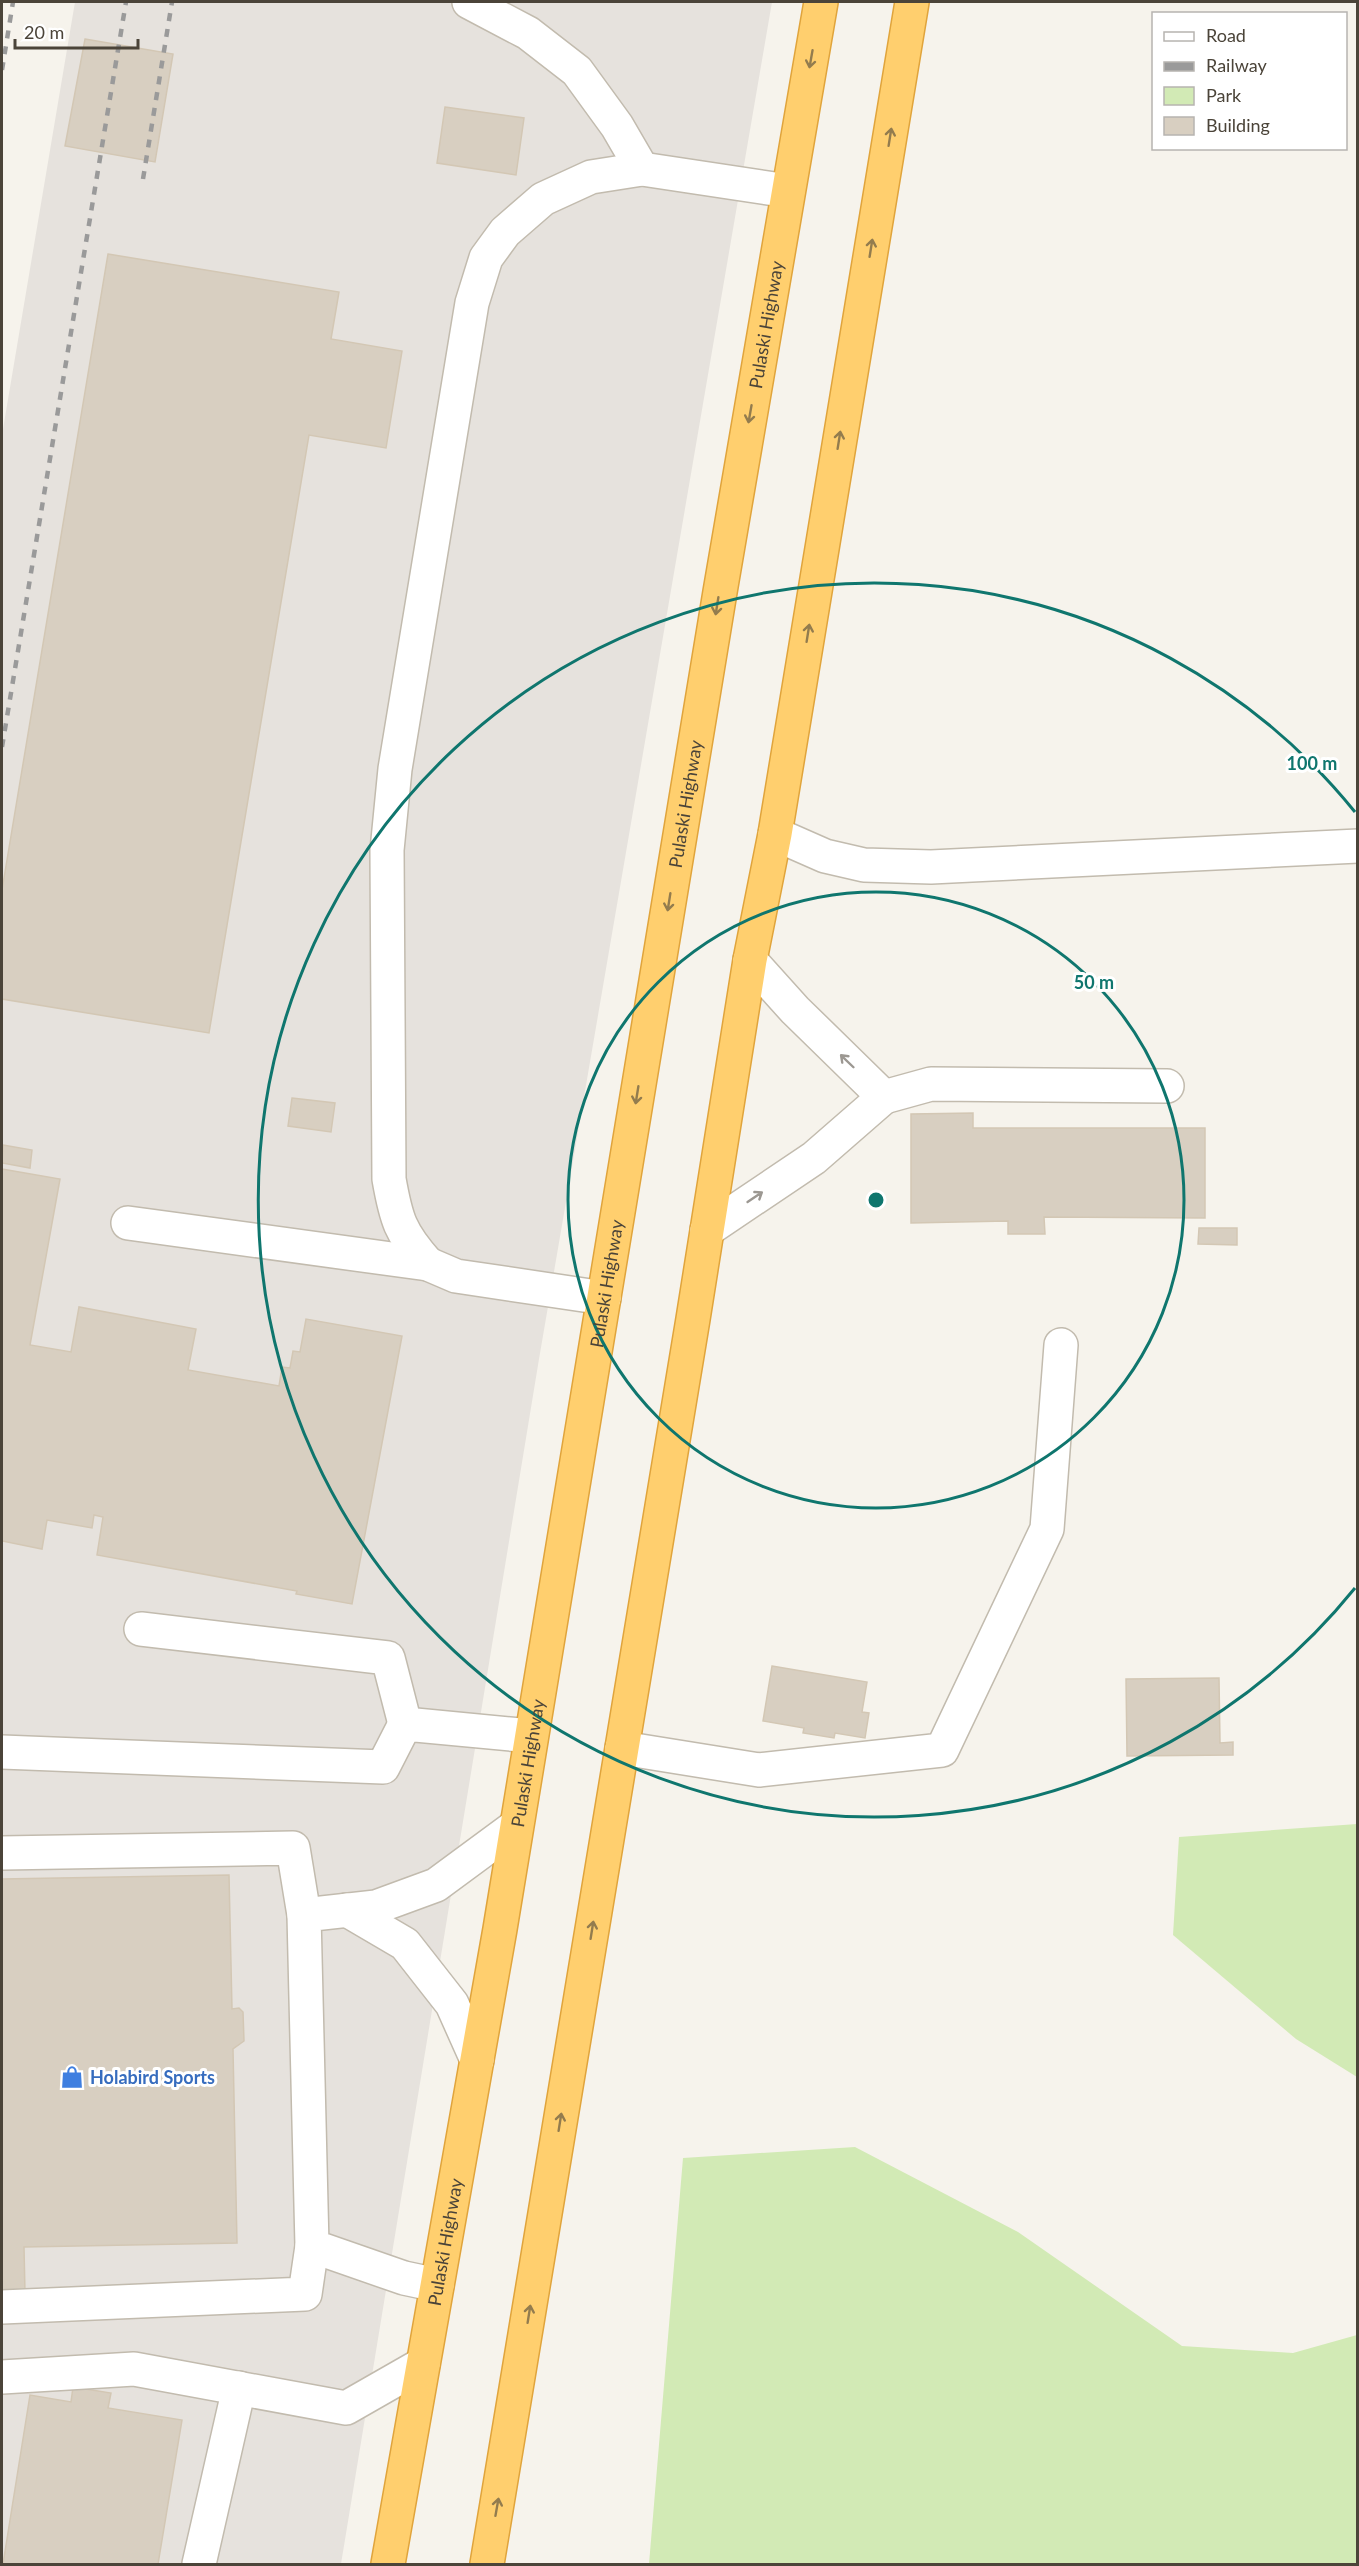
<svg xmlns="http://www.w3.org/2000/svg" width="1359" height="2566" font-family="Lato,sans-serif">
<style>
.industrial{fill:#e6e2dd}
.green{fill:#d2eab5}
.building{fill:#d8cfc1;stroke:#d3c7b4;stroke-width:1.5}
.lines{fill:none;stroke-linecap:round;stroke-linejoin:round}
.minor-casing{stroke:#c2bbae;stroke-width:36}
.highway-casing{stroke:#e0a43c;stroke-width:36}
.minor{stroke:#fff;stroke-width:33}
.highway{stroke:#ffcf6e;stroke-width:33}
.rail{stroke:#9a9a9a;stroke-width:4.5;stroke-dasharray:8 8;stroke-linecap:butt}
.oneway{stroke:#937c4e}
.oneway2{stroke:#9c9892}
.ring{fill:none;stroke:#0f766e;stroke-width:3}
.labels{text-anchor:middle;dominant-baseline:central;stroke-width:6;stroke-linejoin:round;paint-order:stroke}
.street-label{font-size:18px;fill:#4b4439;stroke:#fff}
.shop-label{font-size:18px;font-weight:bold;fill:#366cbe;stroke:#fff;text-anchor:start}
.centre{fill:#0f766e;stroke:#fff;stroke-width:3}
.ring-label{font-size:18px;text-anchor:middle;font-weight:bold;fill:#0f766e;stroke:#fff;stroke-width:6;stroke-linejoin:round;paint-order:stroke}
</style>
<rect width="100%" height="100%" fill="#f6f3ec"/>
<!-- industrial -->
<polygon class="industrial" points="75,2 772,2 539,1359 341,2564 2,2564 2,435"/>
<!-- green -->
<g class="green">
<polygon points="1357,1824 1358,1824 1357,2077 1296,2039 1173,1935 1179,1837"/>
<polygon points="855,2147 1018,2232 1182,2346 1293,2353 1357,2335 1357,2564 649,2564 683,2158"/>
</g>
<!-- building -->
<g class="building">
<polygon points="85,39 173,54 155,162 65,146"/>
<polygon points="445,107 524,118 516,175 437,163"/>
<polygon points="108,254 339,292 331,339 402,351 386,448 309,435 209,1033 2,999 2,890"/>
<polygon points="292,1098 335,1103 331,1132 288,1126"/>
<polygon points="973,1113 973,1128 1205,1128 1205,1218 1044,1217 1045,1234 1008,1234 1008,1221 911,1223 911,1114"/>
<polygon points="3,1145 32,1150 30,1168 2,1163"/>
<polygon points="2,1169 60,1179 30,1345 71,1352 79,1307 196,1329 188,1370 279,1386 282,1367 290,1368 293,1351 300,1352 306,1319 402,1336 352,1604 296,1594 297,1591 97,1555 103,1517 94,1515 92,1528 47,1520 42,1549 2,1541"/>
<polygon points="1199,1228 1237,1228 1237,1245 1198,1244"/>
<polygon points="772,1666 867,1682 862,1712 869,1713 865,1738 835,1733 834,1738 803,1733 804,1728 763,1721"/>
<polygon points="1219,1678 1220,1743 1233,1742 1233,1755 1127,1756 1126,1679"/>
<polygon points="229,1875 232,2009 239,2008 243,2012 244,2041 233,2049 237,2243 24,2247 25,2293 2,2293 2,1879"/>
<polygon points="73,2387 111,2393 108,2408 182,2420 158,2564 3,2564 30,2395 71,2402"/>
</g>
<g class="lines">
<!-- minor casing -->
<g class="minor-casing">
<g id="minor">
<polyline points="469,2 528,33 577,71 617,126 642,169"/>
<polyline points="775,834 825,856 864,865 931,867 1358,846"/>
<polyline points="884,1097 931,1084 1167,1086"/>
<polyline points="128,1223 428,1264 456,1276 604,1298"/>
<polyline points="707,1230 814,1158 884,1097 795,1010 750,960"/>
<path d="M428 1264C400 1233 396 1219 389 1179L387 850 395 769 472 303 486 258 505 232 543 199 591 177 642 169 788 191"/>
<polyline points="141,1629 388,1658 405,1724"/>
<polyline points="622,1748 759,1770 942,1750 1047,1529 1061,1345"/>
<polyline points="2,1752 383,1767 405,1724 531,1736"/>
<polyline points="2,1853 293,1848 304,1915"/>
<polyline points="347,1910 405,1944 452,2004 477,2060"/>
<polyline points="437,2285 404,2278 312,2246 304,1915 376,1907 436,1885 516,1826"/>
<polyline points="2,2307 305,2294 312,2246"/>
<polyline points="2,2377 134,2369 346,2408 423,2364"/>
<polyline points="199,2564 239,2388"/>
</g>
</g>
<!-- highway casing -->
<g class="highway-casing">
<g id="highway">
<path id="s1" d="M388 2564 500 1929 720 592 821 2"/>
<polyline points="487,2564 693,1319 750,960 775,834 912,2"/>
</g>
</g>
<!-- minor -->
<use href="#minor" class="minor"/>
<!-- highway -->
<use href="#highway" class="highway"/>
<!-- rail -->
<g class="rail">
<polyline points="2,70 13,2"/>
<polyline points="143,179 172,2"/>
<polyline points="2,747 126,2"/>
</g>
</g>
<!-- one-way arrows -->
<defs><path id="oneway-shaft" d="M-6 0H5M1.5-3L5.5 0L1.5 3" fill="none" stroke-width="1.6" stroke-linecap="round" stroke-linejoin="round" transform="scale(1.5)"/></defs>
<g class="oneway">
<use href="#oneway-shaft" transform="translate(811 59) rotate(100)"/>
<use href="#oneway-shaft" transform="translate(890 137) rotate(-81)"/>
<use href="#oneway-shaft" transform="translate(871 248) rotate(-81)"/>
<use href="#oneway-shaft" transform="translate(750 414) rotate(100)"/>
<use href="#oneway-shaft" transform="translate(839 440) rotate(-81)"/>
<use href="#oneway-shaft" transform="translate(717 606) rotate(99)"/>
<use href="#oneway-shaft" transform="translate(808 633) rotate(-81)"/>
<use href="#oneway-shaft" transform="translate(669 902) rotate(99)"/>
<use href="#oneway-shaft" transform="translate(637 1095) rotate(99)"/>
<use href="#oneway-shaft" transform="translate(592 1930) rotate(-81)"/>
<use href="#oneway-shaft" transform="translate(560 2122) rotate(-81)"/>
<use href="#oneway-shaft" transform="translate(529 2314) rotate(-81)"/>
<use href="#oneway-shaft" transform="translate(497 2507) rotate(-80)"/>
</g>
<g class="oneway2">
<use href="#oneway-shaft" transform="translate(847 1061) rotate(-136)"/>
<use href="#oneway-shaft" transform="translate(755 1197) rotate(-34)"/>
</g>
<!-- distance rings -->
<g class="ring">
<circle cx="876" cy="1200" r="308"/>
<path d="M1355 1588A617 617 0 1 1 1355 812"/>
</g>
<!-- icons -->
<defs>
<g id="shop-bare" transform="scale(1.8)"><path d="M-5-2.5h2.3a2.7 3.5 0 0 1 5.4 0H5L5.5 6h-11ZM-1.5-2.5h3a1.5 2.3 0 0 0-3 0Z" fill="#3f7fe0" stroke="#fff" stroke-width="2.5" paint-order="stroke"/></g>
</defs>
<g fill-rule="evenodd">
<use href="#shop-bare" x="72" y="2077"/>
</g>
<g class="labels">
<!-- street labels -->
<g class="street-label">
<text stroke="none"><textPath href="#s1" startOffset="2271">Pulaski Highway</textPath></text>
<text stroke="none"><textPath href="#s1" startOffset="1785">Pulaski Highway</textPath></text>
<text stroke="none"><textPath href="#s1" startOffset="1299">Pulaski Highway</textPath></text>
<text stroke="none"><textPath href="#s1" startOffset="813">Pulaski Highway</textPath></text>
<text stroke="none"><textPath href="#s1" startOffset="327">Pulaski Highway</textPath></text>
</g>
<!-- shop labels -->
<g class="shop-label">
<text x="90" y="2077">Holabird Sports</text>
</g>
</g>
<circle cx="876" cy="1200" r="9" class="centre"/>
<g class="ring-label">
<text x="1312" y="770">100 m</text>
<text x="1094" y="989">50 m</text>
</g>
<!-- border -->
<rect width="1359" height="2566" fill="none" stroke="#4b4439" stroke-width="6"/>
<!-- legend -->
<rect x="1152" y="12" width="195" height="138" fill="#ffffff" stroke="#b7b4b0" stroke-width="1.5"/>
<rect x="1164" y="32" width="30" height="9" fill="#ffffff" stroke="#b7b4b0" stroke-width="1.5"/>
<text x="1206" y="42" font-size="18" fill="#4b4439">Road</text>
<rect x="1164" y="62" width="30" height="9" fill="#9a9a9a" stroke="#b7b4b0" stroke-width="1.5"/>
<text x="1206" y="72" font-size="18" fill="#4b4439">Railway</text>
<rect x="1164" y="87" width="30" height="18" fill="#d2eab5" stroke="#b7b4b0" stroke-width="1.5"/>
<text x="1206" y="102" font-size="18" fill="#4b4439">Park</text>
<rect x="1164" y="117" width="30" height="18" fill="#d8cfc1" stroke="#b7b4b0" stroke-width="1.5"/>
<text x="1206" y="132" font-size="18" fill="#4b4439">Building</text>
<!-- scale -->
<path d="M15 39v9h123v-9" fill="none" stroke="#4b4439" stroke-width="3"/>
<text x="24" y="39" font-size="18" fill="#4b4439" stroke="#ffffff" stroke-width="4.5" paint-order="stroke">20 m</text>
</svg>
